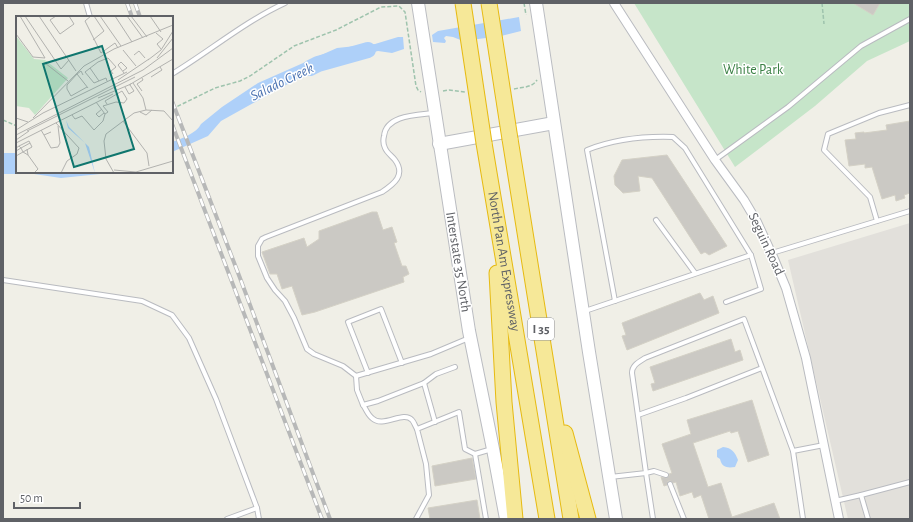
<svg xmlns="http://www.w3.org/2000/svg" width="913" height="522" font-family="'Alegreya Sans',sans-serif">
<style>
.industrial{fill:#e2e0db}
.green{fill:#c6e5c9}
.water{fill:#aed0f9}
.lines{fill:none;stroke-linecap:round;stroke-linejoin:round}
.river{stroke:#aed0f9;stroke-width:16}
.building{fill:#cbc9c4;stroke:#d4d1c6}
.service-casing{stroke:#b9bbc0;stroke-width:6}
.minor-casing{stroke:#b9bbc0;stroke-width:10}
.secondary-casing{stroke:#babcc1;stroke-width:14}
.motorway-casing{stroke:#e6ba11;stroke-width:17}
.path{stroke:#9ec3ad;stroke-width:1.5;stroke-dasharray:4 2;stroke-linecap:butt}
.service{stroke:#fff;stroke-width:4}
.minor{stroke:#fff;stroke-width:8}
.secondary{stroke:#fff;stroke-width:12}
.motorway{stroke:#f6e898;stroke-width:15}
.rail-casing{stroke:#b7b8b8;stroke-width:4}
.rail{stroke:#fff;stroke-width:2.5;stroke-dasharray:8;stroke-linecap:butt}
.motorway-bridge-casing{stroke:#e6ba11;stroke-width:17;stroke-linecap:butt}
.motorway-bridge{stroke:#f6e898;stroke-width:15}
.labels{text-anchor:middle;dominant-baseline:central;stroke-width:3;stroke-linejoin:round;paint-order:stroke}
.shield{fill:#fff;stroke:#8f9094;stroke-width:1}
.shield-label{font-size:13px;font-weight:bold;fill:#5f6166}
.park-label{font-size:14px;fill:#3b8145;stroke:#fff}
.street-label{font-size:14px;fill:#5f6166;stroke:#fff}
.water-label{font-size:15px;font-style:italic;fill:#4e75b3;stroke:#fff}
.inset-road{fill:none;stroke:#b2b2af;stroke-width:1}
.view{fill:#0f766e;fill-opacity:0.15;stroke:#0f766e;stroke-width:2}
.inset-edge{fill:none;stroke:#5f6166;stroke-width:2}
</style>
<rect width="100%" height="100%" fill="#f0efe7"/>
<!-- industrial -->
<polygon class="industrial" points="910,223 910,519 848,519 788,260"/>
<!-- green -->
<polygon class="green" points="634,3 910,3 910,41 867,61 815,106 735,167"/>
<!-- water -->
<g class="water">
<polygon points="519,17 521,31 501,36 463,41 453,37 446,36 444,38 446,41 445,43 433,42 432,35 438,31"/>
<path d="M398 37H403L404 49 392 53 378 51 354 57 340 55 221 121 208 136 172 152V142C181 139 197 133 201 124L222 107 258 83 337 48 375 44Z"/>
<polygon points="3,153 17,153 17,172 120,172 61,178 34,174 3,174"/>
<path d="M723 447C732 448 735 452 738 460L735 467C728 468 722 468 720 459L717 457V450Z"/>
</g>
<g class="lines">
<!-- river -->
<polyline class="river" points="310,68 318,64 368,50"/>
</g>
<!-- building -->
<g class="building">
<polygon points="853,3 880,3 873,15"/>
<polygon points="910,121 910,193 904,195 905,198 896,201 895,195 882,199 872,167 865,168 865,164 849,166 845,140 856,139 855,133 864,132 864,133 887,130 886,125"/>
<polygon points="667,155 727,246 709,255 705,252 701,254 652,178 638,176 640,191 623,193 615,185 614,176 622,160"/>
<polygon points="372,212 377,212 383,230 392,227 397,242 394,243 402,266 406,266 409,274 403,277 404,282 315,312 302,315 292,286 282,289 277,274 270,274 262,252 304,238 307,247 319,239 319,231"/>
<polygon points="700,293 704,300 713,296 719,313 627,350 622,336 626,335 622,323"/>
<polygon points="731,339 735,352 740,350 743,360 653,391 651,384 655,383 650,367"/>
<polygon points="752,400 769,455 748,462 738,431 731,433 730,431 693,443 708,487 721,483 732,517 774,503 780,519 709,519 701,495 694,498 692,492 680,496 676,482 673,483 671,481 668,481 667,485 664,486 661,477 667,478 669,476 669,474 672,473 662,444 691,434 687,420"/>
<polygon points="472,458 476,479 435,486 432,466"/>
<polygon points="477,500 480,519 430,519 428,508"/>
</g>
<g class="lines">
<!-- service casing -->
<g class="service-casing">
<g id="service">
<polyline points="86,3 90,17"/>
<path d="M172 74C210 51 244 22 285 3"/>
<path d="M433 113C417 115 386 115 384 136 383 140 383 144 385 148 387 153 392 156 395 160 406 175 394 184 382 192L266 237 262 239 258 246V256L267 278 275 290 285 301 294 318 307 349 314 354 343 366 356 376 431 354 469 338"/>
<polyline points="715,160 788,107 861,46 910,19"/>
<polyline points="656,220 695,273"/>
<polyline points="877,221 870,197 824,150 828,134 879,113 910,105"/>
<polyline points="772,253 910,211"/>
<polyline points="3,280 142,301 172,315 189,338 216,399 257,508 259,519"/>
<path d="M615 301 587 150C615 139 643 136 673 137L685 148 751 255 761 289 726 302"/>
<polyline points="585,311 751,255"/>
<polyline points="368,373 348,322 381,309 402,363"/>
<polyline points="356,376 357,390 363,405 378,401 424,383 435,422"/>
<polyline points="424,383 436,374 455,367"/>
<path d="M363 405C366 409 368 415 372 418 383 429 403 410 412 420 414 422 415 426 417 429"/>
<polyline points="638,415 686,398 762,368"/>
<polyline points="475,454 492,449"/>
<path d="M610 477 646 473 632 373C632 365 639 362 645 358L744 319 793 451"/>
<polyline points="670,484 684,519"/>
<polyline points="835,501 861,495"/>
<polyline points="227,519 257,508"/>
<polyline points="416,519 429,495 426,464 417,429 459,412 465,449 475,454 486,519"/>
<polyline points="653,519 646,473 654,471 666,475"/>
<polyline points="803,519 793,451 824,445"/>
<polyline points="868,519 861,495 910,482"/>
</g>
</g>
<!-- minor casing -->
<g class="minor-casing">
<polyline id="minor" points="614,3 715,160 744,200 757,222 774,259 786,288 806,358 839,519"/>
</g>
<!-- secondary casing -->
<g class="secondary-casing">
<g id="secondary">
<polyline points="418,3 469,331 493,449 506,519"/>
<polyline points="536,3 589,352 616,519"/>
<polyline points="439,144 554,123"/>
</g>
</g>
<!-- motorway casing -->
<g class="motorway-casing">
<g id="motorway">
<polyline points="510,139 571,519"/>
<path id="s1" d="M484 143 547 519"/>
<polyline points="497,273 504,402 515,519"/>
<polyline points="565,433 588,519"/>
</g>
</g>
<!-- path -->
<g class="path">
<polyline points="524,3 526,15"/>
<polyline points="822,3 824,24"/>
<path d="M514 89C522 87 532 88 537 80"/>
<polyline points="443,91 449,90 465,92"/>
<polyline points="172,109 215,88 240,81 250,76 294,46 336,30 381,7 399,6 405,12 416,86 418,90 421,92"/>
<polyline points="3,120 17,126"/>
</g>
<!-- service -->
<use href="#service" class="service"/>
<!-- minor -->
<use href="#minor" class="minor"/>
<!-- secondary -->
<use href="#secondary" class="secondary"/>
<!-- motorway -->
<use href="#motorway" class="motorway"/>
<!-- rail casing -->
<g class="rail-casing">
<g id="rail">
<polyline points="127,3 132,17"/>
<polyline points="135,3 140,17"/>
<polyline points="172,101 240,278 330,519"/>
<polyline points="172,124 322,519"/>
</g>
</g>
<!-- rail -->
<use href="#rail" class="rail"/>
<!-- motorway-bridge casing -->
<g class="motorway-bridge-casing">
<g id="motorway-bridge">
<polyline points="463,3 484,143"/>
<polyline points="489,3 510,139"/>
</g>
</g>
<!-- motorway-bridge -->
<use href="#motorway-bridge" class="motorway-bridge"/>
</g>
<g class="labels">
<!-- shield labels -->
<rect class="shield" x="528" y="318" width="26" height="22" rx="3"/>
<g class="shield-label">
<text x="541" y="329">I 35</text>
</g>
<!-- park labels -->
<g class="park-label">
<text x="753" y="70">White Park</text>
</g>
<!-- street labels -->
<g class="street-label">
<text transform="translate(766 244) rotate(65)">Seguin Road</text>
<text stroke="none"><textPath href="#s1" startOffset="120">North Pan Am Expressway</textPath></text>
<text transform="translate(458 262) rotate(81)">Interstate 35 North</text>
</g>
<!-- water labels -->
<g class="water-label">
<text transform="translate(282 82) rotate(-26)">Salado Creek</text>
</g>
</g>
<!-- overview -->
<g transform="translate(16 16)">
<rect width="157" height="157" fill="#f0efe7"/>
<path d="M0 20 18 43 29 44 52 62 19 99 13 92 0 90Z" fill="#c6e5c9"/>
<path d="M50 104 53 111 73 131 79 157 69 127 52 112Z" fill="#aed0f9"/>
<path class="inset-road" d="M9 0 45 53 53 44M23 0 60 55M40 0 34 4 44 18 58 8 53 0M75 0 69 5 85 37 99 27 102 32M84 0 105 30M99 0 116 26M111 0 127 22M115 0 131 21M134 0 145 16M140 17 147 23 141 28 145 33M0 18 17 41 29 42 4 0M77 24 88 15 78 0M107 34 120 50M118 39 123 35 129 42M141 42 157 22M132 44 145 34 157 15M82 46 69 56 78 67 90 62 91 65M82 46 92 42 100 51 95 55 97 58M29 47 52 65M74 52 83 65M107 55 111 52 105 46 102 49 108 57M61 58 72 72M67 59 65 55 61 58 51 69V73L55 80 71 71M135 61 146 54 144 51M102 64 133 43M117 67 127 82 130 94M113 69 157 43M109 71 113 78 118 75 114 69M126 75 121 68 127 64 126 62M82 82 115 68M86 93 80 98 83 101 88 97M124 96 130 99 136 94M89 98 92 96 87 90 100 86 108 87 111 83 106 75 89 85 91 88M56 99 59 103 66 100 78 114 87 105 89 98 80 86M0 102 12 106M17 102 68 50 98 33 157 9M107 105 131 137 133 150M40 107 63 132 61 138 51 145 45 157M0 114 27 97 111 56M25 114 28 119 35 116M11 115 119 61M0 119 127 54 157 32M28 119 35 132 42 131 44 127 42 110M0 124 13 115M0 127 97 78M3 130 13 125 14 127M0 132 3 130 5 132 14 127 16 131 7 136 12 139M11 133 12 139 22 153 18 157M0 135 5 132 7 136 0 140M98 154 120 156 157 145M98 157 90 143 88 125 90 118 118 97 130 94 148 95 157 105"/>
<path class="view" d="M86 30 118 133 58 151 27 48Z"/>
<rect width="157" height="157" class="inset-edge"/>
</g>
<!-- border -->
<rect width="913" height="522" fill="none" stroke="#5f6166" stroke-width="8"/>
<!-- scale -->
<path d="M14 502v6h66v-6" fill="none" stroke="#5f6166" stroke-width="2"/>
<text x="20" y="502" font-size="12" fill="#5f6166" stroke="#ffffff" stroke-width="3" paint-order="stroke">50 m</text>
</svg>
